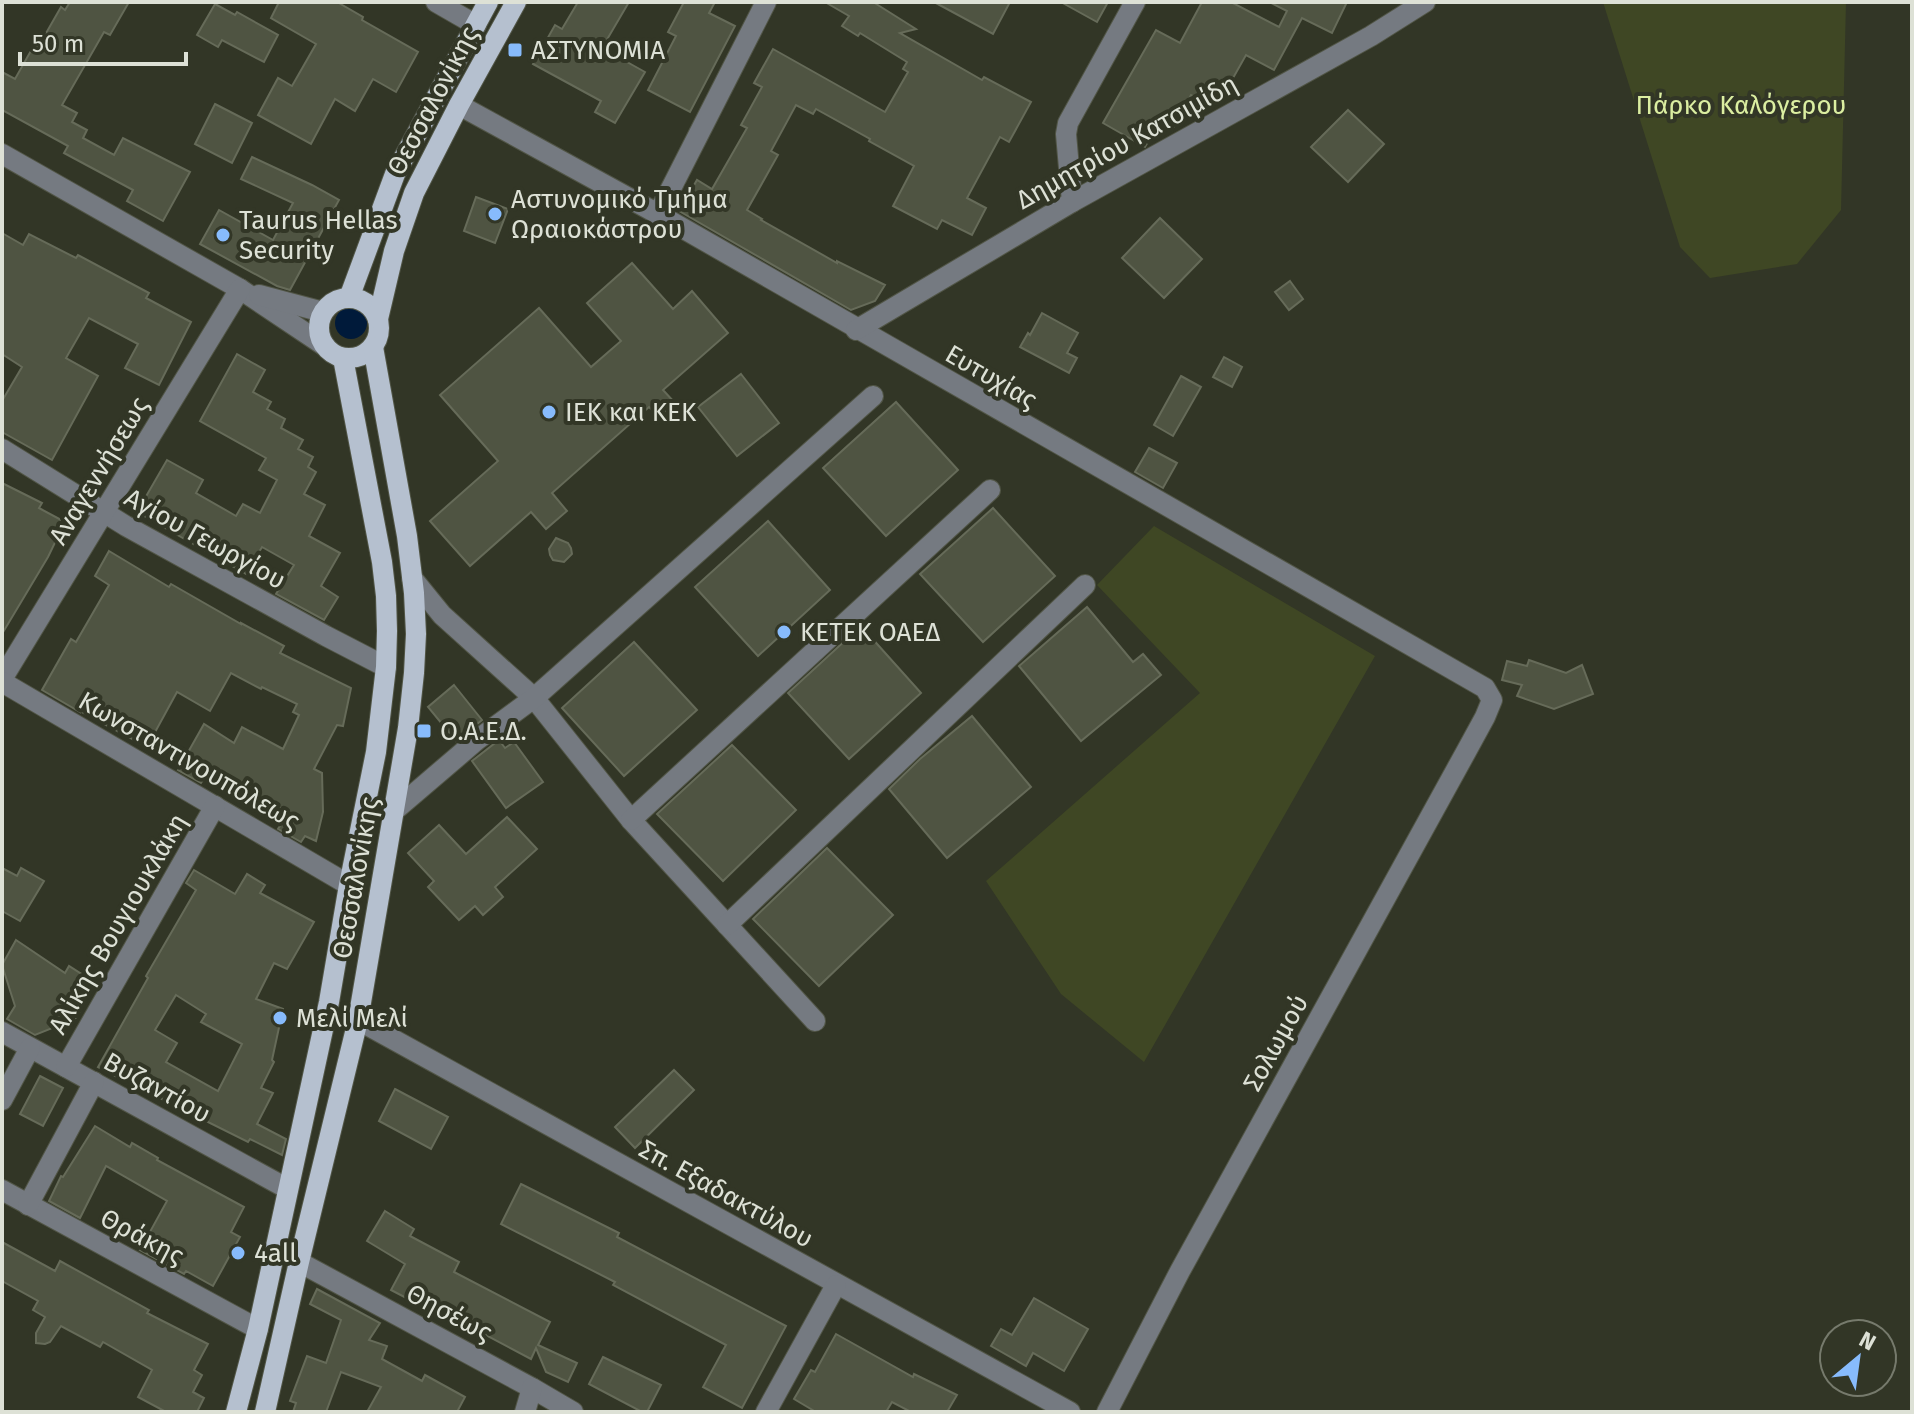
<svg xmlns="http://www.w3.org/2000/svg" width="1914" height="1414" font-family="'Fira Sans',sans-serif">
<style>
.green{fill:#3f4724}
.water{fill:#001a3a}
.building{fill:#4f5442;stroke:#666b59;stroke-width:2;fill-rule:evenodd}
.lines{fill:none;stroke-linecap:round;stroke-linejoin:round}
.minor-casing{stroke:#515546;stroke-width:22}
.major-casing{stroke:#515546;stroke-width:22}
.minor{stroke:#757a81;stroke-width:20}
.major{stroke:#b5c0cf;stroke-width:20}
.poi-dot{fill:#87bbfc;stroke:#323626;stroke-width:3}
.labels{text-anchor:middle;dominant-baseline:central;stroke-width:8;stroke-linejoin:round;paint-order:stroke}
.poi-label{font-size:26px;fill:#dde1d6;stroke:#323626;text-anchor:start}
.street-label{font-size:26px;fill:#dde1d6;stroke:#323626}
.park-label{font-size:26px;fill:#dbeea1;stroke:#323626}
</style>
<rect width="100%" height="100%" fill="#323626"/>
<!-- green -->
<g class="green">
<polygon points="1603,2 1846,2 1841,210 1797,264 1710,278 1680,247"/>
<polygon points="1154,526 1375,656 1144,1062 1061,994 986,881 1200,693 1097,585"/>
</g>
<!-- water -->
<circle class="water" cx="351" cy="323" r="16"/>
<!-- building -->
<g class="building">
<polygon points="70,2 129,2 110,35 104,32 62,105 77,113 72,122 87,130 83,138 114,155 123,138 190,172 163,221 127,201 133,190 64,153 68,146 2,110 2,72 15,79 41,33 45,35 61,7 65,10"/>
<polygon points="279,2 337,2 363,17 362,20 418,52 396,92 373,79 355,111 335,99 311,144 258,115 278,78 292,86 316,44 271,18"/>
<polygon points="578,2 629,2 602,48 645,72 615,123 595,112 601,101 533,64 555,25 562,29"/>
<polygon points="684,2 715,2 709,13 735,26 690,112 648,90 676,36 668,32"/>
<polygon points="825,2 873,2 916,29 900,33 982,80 984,77 1031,102 1009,142 1000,137 967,198 986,208 972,235 942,220 937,229 893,206 914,166 869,141 870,139 816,109 813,114 796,105 771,151 778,155 747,210 762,219 761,220 837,263 837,261 885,285 875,301 851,310 679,211 697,180 712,189 747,128 741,125 762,87 754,83 773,49 885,112 908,72 903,69 907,62 860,33 858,36 842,26 849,16"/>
<polygon points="934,2 1010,2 993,34"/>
<polygon points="1061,2 1108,2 1097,22"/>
<polygon points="1202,2 1231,2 1279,27 1287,11 1269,2 1347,2 1332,33 1302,18 1274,70 1246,55 1228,87 1224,85 1213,106 1191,95 1172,130 1159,123 1145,147 1103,123 1156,30 1180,43"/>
<polygon points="215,4 235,15 237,12 278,35 264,62 222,40 218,47 197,35"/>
<polygon points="215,104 252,123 232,163 195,144"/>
<polygon points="1348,110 1384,144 1348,182 1311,147"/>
<polygon points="252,157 312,185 339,200 290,290 277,286 200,244 219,210 273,240 293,203 241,179"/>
<polygon points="476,197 508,209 495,243 464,231"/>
<polygon points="1160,218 1202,259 1164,298 1122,258"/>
<polygon points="2,233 23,245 29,234 76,258 78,255 149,293 146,298 191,322 159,385 125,368 138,344 89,318 66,358 98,376 52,460 2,432 2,401 22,367 2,354"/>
<polygon points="632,263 673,309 692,291 728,333 663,390 675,403 659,417 649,407 552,493 567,511 546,529 531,512 470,566 430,521 498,461 440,395 539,308 591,367 621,341 587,303"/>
<polygon points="1290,281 1303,299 1289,310 1275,292"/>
<polygon points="1042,313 1078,333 1067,353 1077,358 1069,373 1020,347 1028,333 1030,335"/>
<polygon points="237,354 265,370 253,392 271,402 267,409 285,419 281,428 303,440 298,449 313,457 308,467 316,472 304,494 325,505 309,536 340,553 321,586 338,597 324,620 276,594 294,565 262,547 246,574 137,512 167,460 203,480 196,493 236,516 243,504 260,513 277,480 259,470 266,458 200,421"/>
<polygon points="1224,357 1242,367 1232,387 1213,377"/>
<polygon points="741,374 779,423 737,456 698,407"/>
<polygon points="1181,376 1201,387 1173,436 1154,425"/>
<polygon points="896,402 958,470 886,536 823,468"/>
<polygon points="1149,448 1177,463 1163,488 1135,472"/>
<polygon points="2,483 42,503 39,508 65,522 48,557 2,634"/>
<polygon points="993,508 1055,576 983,642 920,574"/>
<polygon points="768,521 830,590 758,656 695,587"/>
<polygon points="556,538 568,543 571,548 572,554 564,562 553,560 550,555 549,549"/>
<polygon points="109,551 169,587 171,584 241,624 241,623 284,646 280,653 351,688 343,726 337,725 314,769 322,773 323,812 316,841 305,836 301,842 278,829 288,813 239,784 236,789 208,772 201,783 178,770 204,724 234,743 242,727 283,749 299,715 293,712 297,704 262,687 261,689 231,673 210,711 177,692 147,747 80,711 80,712 42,690 71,639 76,642 109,585 95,576"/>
<polygon points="1087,607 1133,662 1143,654 1161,675 1081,741 1019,666"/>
<polygon points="861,626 921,693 849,759 788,693"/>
<polygon points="634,642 697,710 624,776 562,708"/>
<polygon points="1529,660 1566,673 1582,665 1593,694 1554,709 1517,696 1522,685 1502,680 1507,661 1527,666"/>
<polygon points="454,685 482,720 456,741 428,707"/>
<polygon points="972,716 1031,787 947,858 889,789 920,759"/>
<polygon points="499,740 505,748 514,742 543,782 506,808 472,761"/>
<polygon points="732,745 796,810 723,881 657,814"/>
<polygon points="507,817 537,849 495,887 503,897 483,915 475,906 459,920 428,887 434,881 408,853 439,825 466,854"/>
<polygon points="827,848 893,915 819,986 753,919"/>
<polygon points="2,868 17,876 21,868 44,881 20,921 2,911"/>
<path d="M194 870 235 894 247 874 265 885 260 893 314 922 287 969 274 963 256 999 283 1009 272 1060 274 1062 261 1088 273 1093 257 1124 286 1139 282 1155 250 1139 248 1142 192 1114 191 1115 120 1076 119 1078 98 1067 148 978 146 976 196 890 186 883ZM176 995 206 1014 201 1022 242 1044 218 1091 166 1062 177 1043 155 1030Z"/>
<polygon points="16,940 65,973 69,966 83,975 79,985 82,1008 75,1019 35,1035 7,1019 15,1006 2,965"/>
<polygon points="674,1070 694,1090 635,1148 615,1127"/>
<polygon points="40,1076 63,1088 43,1126 20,1114"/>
<polygon points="395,1089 448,1117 431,1149 379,1121"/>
<polygon points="95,1126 130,1147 132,1143 158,1158 157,1160 244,1207 231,1232 240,1237 213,1286 186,1271 184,1274 140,1250 167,1201 106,1166 80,1218 49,1201 61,1176 63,1177"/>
<polygon points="521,1184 619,1233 617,1237 786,1326 742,1408 703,1387 726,1345 613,1285 615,1282 501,1224"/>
<polygon points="385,1211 414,1229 410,1236 459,1262 454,1272 550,1322 538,1345 577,1363 568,1382 546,1372 536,1348 531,1359 435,1308 433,1312 391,1290 405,1264 367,1241"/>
<polygon points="2,1242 55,1271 60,1261 149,1310 147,1313 208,1344 194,1370 202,1375 193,1392 204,1398 197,1412 166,1412 138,1397 152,1370 103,1342 100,1347 61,1326 50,1342 45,1344 36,1343 36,1333 45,1317 33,1310 38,1301 2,1281"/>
<polygon points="317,1289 380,1323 369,1340 387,1346 382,1359 422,1381 425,1375 465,1397 457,1412 367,1412 381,1387 341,1372 326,1412 293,1412 296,1403 290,1401 307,1356 326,1363 341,1320 310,1304"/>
<polygon points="1034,1298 1088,1329 1064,1371 1033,1353 1026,1366 991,1346 1001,1329 1012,1335"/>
<polygon points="836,1334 913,1377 914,1374 957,1395 947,1412 911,1412 892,1402 886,1412 816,1412 794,1399 811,1370 815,1372"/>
<polygon points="603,1357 661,1385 647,1412 642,1412 589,1384"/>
</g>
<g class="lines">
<!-- minor casing -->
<g class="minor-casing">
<g id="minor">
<polyline points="436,2 476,25"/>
<polyline points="459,105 658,214 1485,688 1492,700 1485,717 1467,750 1180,1271 1107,1412"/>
<polyline points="2,154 240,289 325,346"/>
<polyline points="1072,202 1066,134 1068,123 1135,2"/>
<polyline points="658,214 766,2"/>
<polyline points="259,295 323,312"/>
<polyline points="856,330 1072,202 1371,36 1425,2"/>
<polyline points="2,449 126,526 326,636 386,667"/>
<polyline points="412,578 442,615 534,698 631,820 815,1021"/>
<polyline points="2,679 240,289"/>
<polyline points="2,682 349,885"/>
<polyline points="394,811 477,740 534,698 873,396"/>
<polyline points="631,820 990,490"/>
<polyline points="727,925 1085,585"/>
<polyline points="358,1020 1070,1412"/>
<polyline points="2,1032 288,1189"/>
<polyline points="66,1067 215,806"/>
<polyline points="2,1100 30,1048"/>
<polyline points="2,1190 258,1329"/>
<polyline points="28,1205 94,1082"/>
<polyline points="299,1262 532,1388 573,1412"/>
<polyline points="525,1412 532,1388"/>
<polyline points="766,1412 836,1285"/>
</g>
</g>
<!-- major casing -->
<g class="major-casing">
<g id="major">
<circle cx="349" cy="328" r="30"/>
<polyline points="349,298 395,174 488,2"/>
<polyline points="378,319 394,251 414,193 459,105 516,2"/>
<polyline points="236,1412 258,1329 329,1002 349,885 376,752 386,667 387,631 386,596 382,562 343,358"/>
<polyline points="265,1412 299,1262 358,1020 408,728 414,673 416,634 414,593 407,536 373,347"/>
</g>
</g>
<!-- minor -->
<use href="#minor" class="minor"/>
<!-- major -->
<use href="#major" class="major"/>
</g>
<!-- markers -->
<g class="poi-dot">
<rect x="507" y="42" width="16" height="16" rx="4"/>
<circle cx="495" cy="214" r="8"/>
<circle cx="223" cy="235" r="8"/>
<circle cx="549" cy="412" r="8"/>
<circle cx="784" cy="632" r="8"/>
<rect x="416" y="723" width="16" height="16" rx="4"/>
<circle cx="280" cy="1018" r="8"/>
<circle cx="238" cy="1253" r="8"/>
</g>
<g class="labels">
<!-- poi labels -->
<g class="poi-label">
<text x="531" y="50">ΑΣΤΥΝΟΜΙΑ</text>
<text x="511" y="199">Αστυνομικό Τμήμα<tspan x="511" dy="30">Ωραιοκάστρου</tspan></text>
<text x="239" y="220">Taurus Hellas<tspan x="239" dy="30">Security</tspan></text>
<text x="565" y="412">ΙΕΚ και ΚΕΚ</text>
<text x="800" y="632">ΚΕΤΕΚ ΟΑΕΔ</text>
<text x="440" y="731">Ο.Α.Ε.Δ.</text>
<text x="296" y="1018">Μελί Μελί</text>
<text x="254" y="1253">4all</text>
</g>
<!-- street labels -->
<g class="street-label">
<text transform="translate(433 101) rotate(-62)">Θεσσαλονίκης</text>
<text transform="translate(1127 142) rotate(-29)">Δημητρίου Κατσιμίδη</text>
<text transform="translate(991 377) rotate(30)">Ευτυχίας</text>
<text transform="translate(99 471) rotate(-59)">Αναγεννήσεως</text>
<text transform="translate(205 539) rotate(29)">Αγίου Γεωργίου</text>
<text transform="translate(189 761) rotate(30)">Κωνσταντινουπόλεως</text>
<text transform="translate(356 878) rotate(-80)">Θεσσαλονίκης</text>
<text transform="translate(118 924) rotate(-60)">Αλίκης Βουγιουκλάκη</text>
<text transform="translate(1276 1043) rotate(-61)">Σολωμού</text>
<text transform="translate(157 1088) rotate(29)">Βυζαντίου</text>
<text transform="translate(726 1194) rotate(29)">Σπ. Εξαδακτύλου</text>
<text transform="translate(142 1237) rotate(28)">Θράκης</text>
<text transform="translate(449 1313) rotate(28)">Θησέως</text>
</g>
<!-- park labels -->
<g class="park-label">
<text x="1741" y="105">Πάρκο Καλόγερου</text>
</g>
</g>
<!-- border -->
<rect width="1914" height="1414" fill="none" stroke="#dde1d6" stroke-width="8"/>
<!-- north arrow -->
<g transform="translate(1858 1358) rotate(29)"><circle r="38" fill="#323626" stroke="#767a6c" stroke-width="2"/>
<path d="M0-6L14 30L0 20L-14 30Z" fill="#87bbfc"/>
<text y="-12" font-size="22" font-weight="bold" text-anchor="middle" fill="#dde1d6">N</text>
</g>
<!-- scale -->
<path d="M20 52v12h166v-12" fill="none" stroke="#dde1d6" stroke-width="4"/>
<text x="32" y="52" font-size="24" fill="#dde1d6" stroke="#323626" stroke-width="6" paint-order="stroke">50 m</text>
</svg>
